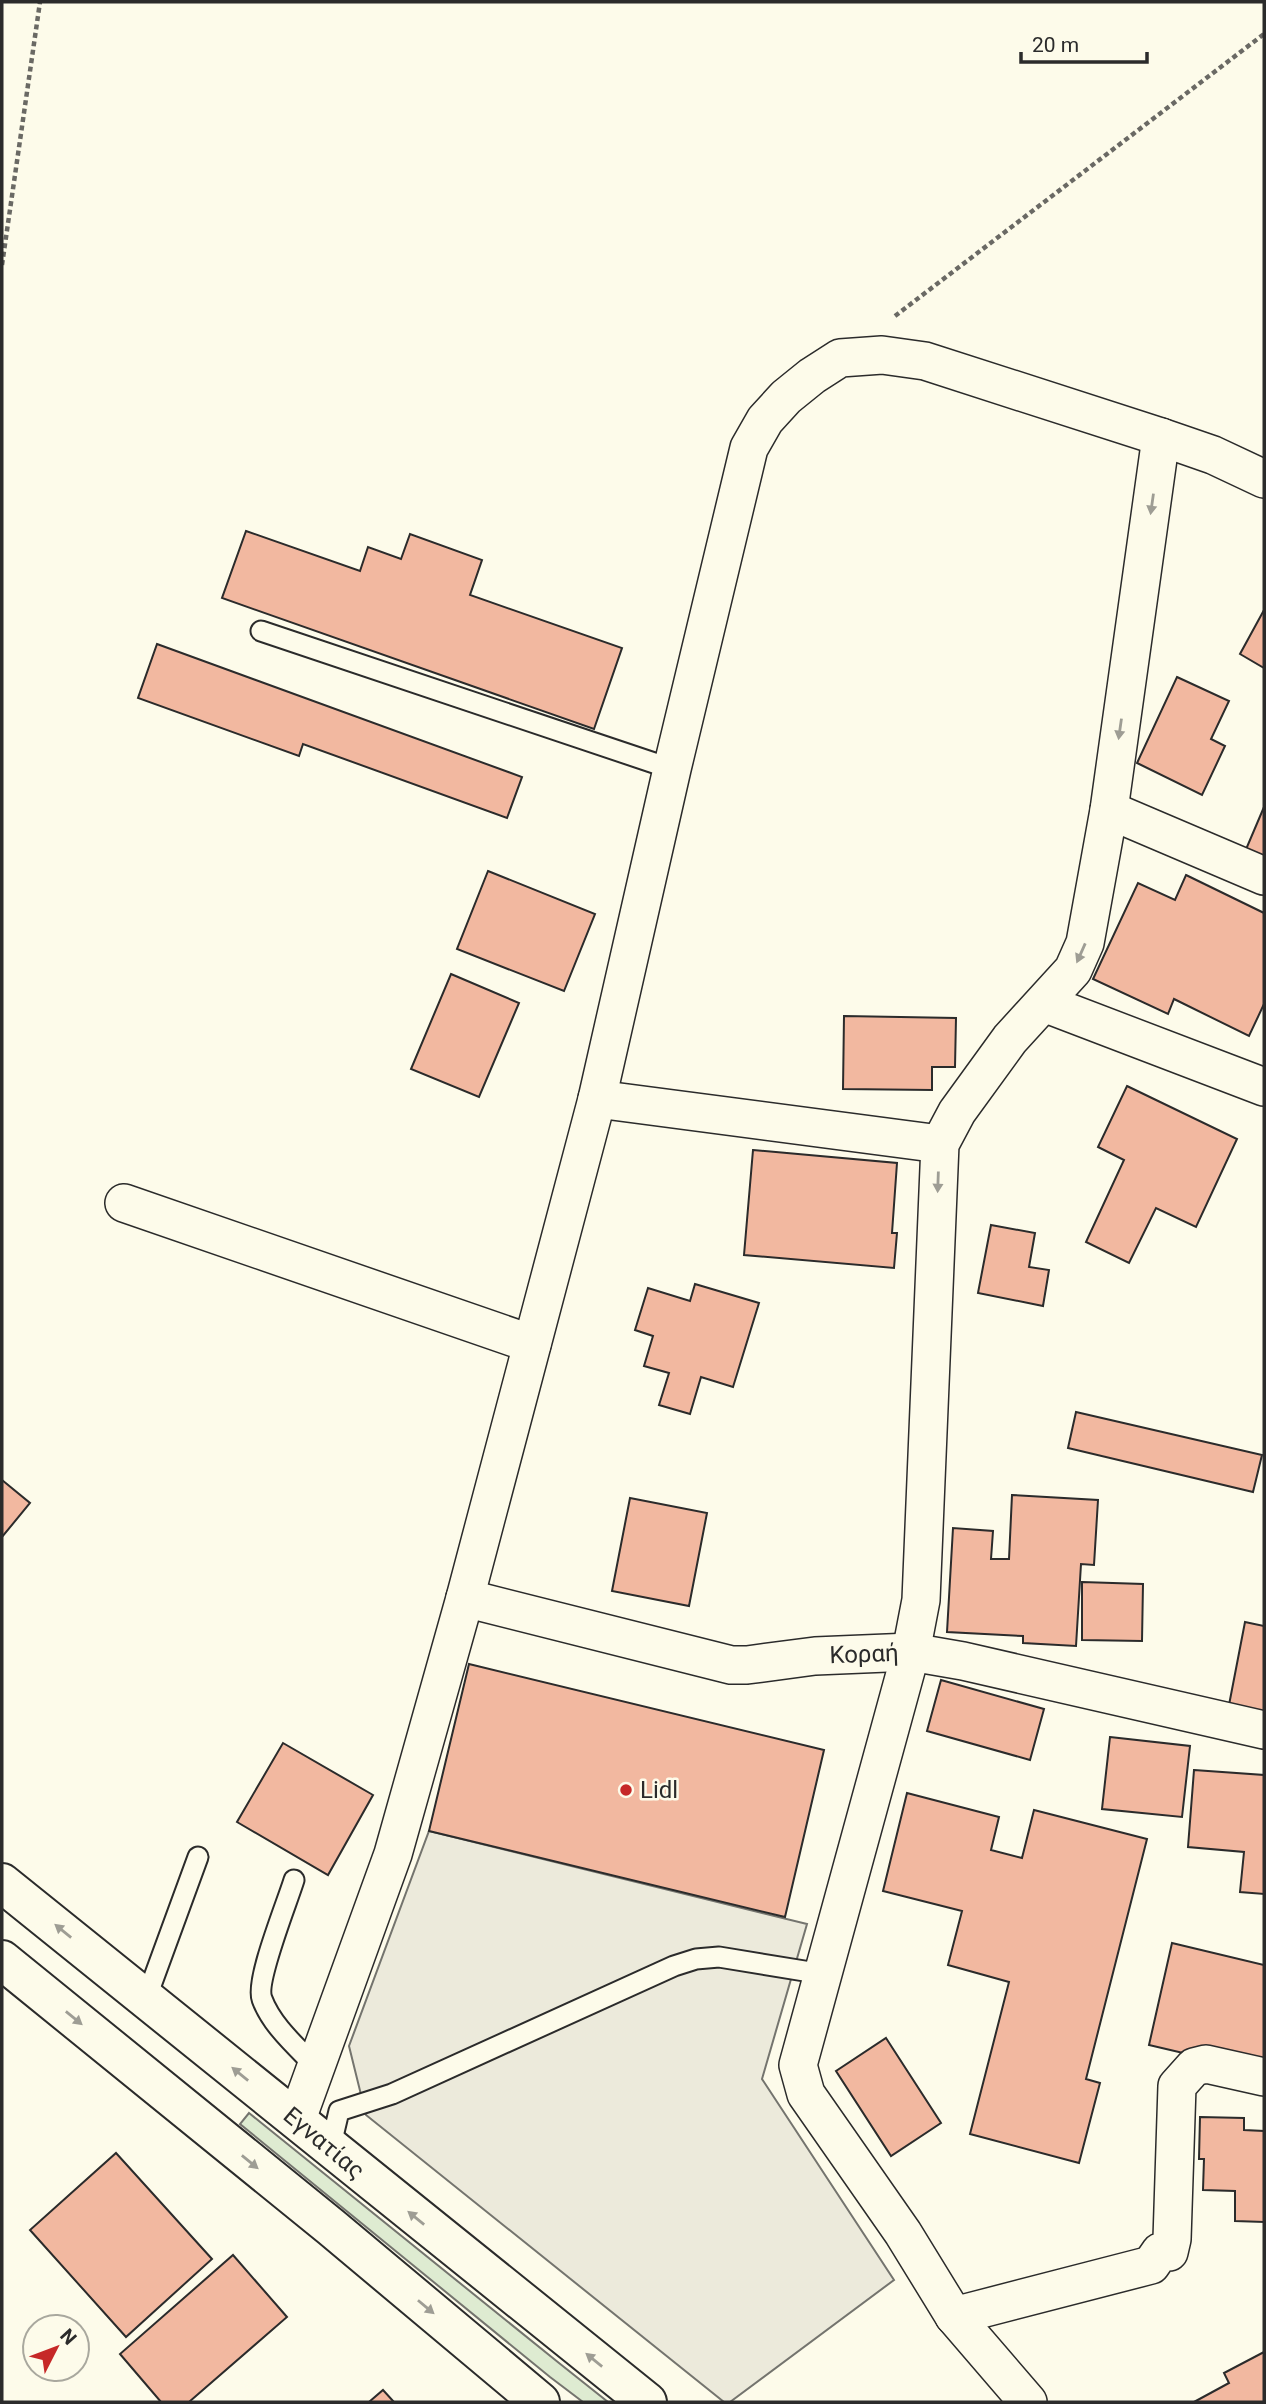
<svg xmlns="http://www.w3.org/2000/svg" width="1266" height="2404" font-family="Roboto,sans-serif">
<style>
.green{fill:#deebd1;stroke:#74746e;stroke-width:2}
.parking{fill:#eceadb;stroke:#74746e;stroke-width:2}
.building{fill:#f2b8a0;stroke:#2b2b2b;stroke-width:2}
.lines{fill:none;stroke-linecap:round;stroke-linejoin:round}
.lane-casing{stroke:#2b2b2b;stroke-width:23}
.street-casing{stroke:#2b2b2b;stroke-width:40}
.highway-casing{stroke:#2b2b2b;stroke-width:42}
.path{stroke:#6a6964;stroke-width:4.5;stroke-dasharray:5 3.5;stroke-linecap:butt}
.lane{stroke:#fdfbea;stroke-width:19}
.street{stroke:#fdfbea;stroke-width:37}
.highway{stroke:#fdfbea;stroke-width:38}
.oneway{fill:#9e9d94}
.poi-dot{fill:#c62828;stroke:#fdfbea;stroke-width:2.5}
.labels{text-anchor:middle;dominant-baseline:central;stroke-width:5;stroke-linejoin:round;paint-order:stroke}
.street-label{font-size:24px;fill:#2b2b2b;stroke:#fdfbea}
.poi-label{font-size:24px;fill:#2b2b2b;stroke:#fdfbea;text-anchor:start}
</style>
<rect width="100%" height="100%" fill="#fdfbea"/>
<!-- green -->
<polygon class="green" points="249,2113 559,2363 608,2402 583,2402 550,2377 240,2124"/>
<!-- parking -->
<polygon class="parking" points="429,1831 807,1924 762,2079 894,2280 730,2402 724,2402 366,2115 349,2046"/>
<!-- building -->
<g class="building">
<polygon points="246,531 360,571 368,547 401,559 410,534 482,560 470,595 622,648 594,729 222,598"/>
<polygon points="1264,610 1264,668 1240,654"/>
<polygon points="157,644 522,777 507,818 303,744 299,756 138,698"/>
<polygon points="1177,677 1229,701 1211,739 1225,746 1202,795 1137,763"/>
<polygon points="1264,807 1264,863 1244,854"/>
<polygon points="488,871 595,914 564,991 457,949"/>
<polygon points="1186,875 1264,913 1264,1004 1249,1036 1174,999 1168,1014 1093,979 1138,883 1175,900"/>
<polygon points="451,974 519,1003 479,1097 411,1069"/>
<polygon points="844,1016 956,1018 955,1067 932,1067 932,1090 843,1089"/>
<polygon points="1127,1086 1237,1139 1196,1227 1156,1208 1129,1263 1086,1242 1124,1160 1098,1147"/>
<polygon points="753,1150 897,1163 892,1233 897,1233 894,1268 744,1255"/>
<polygon points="991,1225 1035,1233 1029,1267 1049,1270 1043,1306 978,1293"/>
<polygon points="695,1284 759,1303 733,1387 701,1377 690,1414 659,1405 669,1373 644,1366 653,1336 635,1330 648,1288 690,1301"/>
<polygon points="1076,1412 1262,1455 1253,1492 1068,1448"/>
<polygon points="2,1480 30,1503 2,1537"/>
<polygon points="1012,1495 1098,1500 1094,1565 1081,1564 1076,1646 1023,1643 1023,1636 947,1632 953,1528 993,1531 991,1559 1009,1559"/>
<polygon points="630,1498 707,1513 689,1606 612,1591"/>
<polygon points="1082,1582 1143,1584 1142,1641 1082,1640"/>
<polygon points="1245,1622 1264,1626 1264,1712 1229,1705"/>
<polygon points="469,1664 824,1750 785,1917 429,1831"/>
<polygon points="941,1680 1044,1709 1030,1760 927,1731"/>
<polygon points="1110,1737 1190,1746 1182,1817 1102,1809"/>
<polygon points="283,1743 373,1795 328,1875 237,1822"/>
<polygon points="1194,1770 1264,1775 1264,1894 1240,1892 1244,1852 1188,1847"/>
<polygon points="907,1793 999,1817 991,1850 1022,1858 1034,1810 1147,1839 1086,2079 1100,2083 1079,2163 970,2134 1009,1982 948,1965 962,1911 883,1891"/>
<polygon points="1172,1943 1264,1965 1264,2072 1149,2045"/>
<polygon points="886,2038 941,2123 891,2156 836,2071"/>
<polygon points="1200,2117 1244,2118 1244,2130 1264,2131 1264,2222 1235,2221 1235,2191 1203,2190 1204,2159 1199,2159"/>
<polygon points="116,2153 212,2259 126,2337 30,2230"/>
<polygon points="233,2255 287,2317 189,2402 161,2402 120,2354"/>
<polygon points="1264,2352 1264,2402 1194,2402 1229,2383 1224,2373"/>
<polygon points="383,2390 394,2402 369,2402"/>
</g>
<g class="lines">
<!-- lane casing -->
<g class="lane-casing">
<g id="lane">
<polyline points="261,631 672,769"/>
<path d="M294 1880C287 1903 255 1981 262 1999 272 2026 297 2047 316 2067"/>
<polyline points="146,1999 198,1857"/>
<polyline points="330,2149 339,2111 392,2094 674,1966 696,1959 719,1957 823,1974"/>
</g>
</g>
<!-- street casing -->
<g class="street-casing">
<g id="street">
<polyline points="1109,810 1264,876"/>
<polyline points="1044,1003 1264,1087"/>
<polyline points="597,1099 940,1144"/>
<polyline points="124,1203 532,1344"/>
<polyline points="465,1598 731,1665 747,1665 815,1656 911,1652 963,1661 1264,1730"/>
<polyline points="297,2119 393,1854 465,1598 597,1099 672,769 749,448 765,420 786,397 812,376 840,358 882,355 925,361 1161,437 1213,455 1264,479"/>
<polyline points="954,2316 1151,2265 1160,2252 1169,2252 1172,2239 1177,2086 1194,2067 1206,2064 1264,2077"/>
<polyline points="1028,2402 954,2316 903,2233 806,2094 798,2065 911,1652 921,1600 940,1144 957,1112 1010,1039 1073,970 1085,943 1109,810 1161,437"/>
</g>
</g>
<!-- highway casing -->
<g class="highway-casing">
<g id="highway">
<polyline points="2,1883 647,2402"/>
<polyline points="2,1960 331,2227 540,2402"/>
</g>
</g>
<!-- path -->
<g class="path">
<polyline points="2,265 40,2"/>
<polyline points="895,316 1264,34"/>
</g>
<!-- lane -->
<use href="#lane" class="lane"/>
<!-- street -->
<use href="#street" class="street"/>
<!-- highway -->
<use href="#highway" class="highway"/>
</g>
<!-- one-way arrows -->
<defs><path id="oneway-solid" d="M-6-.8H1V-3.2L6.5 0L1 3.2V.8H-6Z" transform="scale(1.75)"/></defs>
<g class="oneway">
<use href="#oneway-solid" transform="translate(1152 504) rotate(98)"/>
<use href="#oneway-solid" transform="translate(1120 729) rotate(98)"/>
<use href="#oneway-solid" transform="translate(1081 953) rotate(114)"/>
<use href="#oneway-solid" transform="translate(938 1182) rotate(92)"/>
<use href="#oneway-solid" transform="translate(63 1931) rotate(-141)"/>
<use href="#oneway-solid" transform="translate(74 2018) rotate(39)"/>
<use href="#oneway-solid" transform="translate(240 2074) rotate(-141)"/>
<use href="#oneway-solid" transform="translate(250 2162) rotate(39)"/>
<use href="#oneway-solid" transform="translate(416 2218) rotate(-141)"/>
<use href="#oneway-solid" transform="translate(426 2307) rotate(40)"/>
<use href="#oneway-solid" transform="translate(594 2360) rotate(-141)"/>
</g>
<!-- markers -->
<circle class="poi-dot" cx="626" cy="1790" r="7"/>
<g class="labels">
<!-- street labels -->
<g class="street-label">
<text transform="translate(864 1654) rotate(-2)">Κοραή</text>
<text transform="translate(324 2143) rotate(40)">Εγνατίας</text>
</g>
<!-- poi labels -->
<g class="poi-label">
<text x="640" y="1790">Lidl</text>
</g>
</g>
<!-- border -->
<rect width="1266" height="2404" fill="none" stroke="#2b2b2b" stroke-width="7"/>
<!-- north arrow -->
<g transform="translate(56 2348) rotate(48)"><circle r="33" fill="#fdfbea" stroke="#a9a89e" stroke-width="2"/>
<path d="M0-5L12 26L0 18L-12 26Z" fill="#c62828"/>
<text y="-10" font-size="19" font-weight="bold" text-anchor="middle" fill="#2b2b2b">N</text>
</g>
<!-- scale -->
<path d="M1021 52v10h126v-10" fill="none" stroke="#2b2b2b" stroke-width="3.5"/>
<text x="1032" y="52" font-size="21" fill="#2b2b2b" stroke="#fdfbea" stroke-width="5" paint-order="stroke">20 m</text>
</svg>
